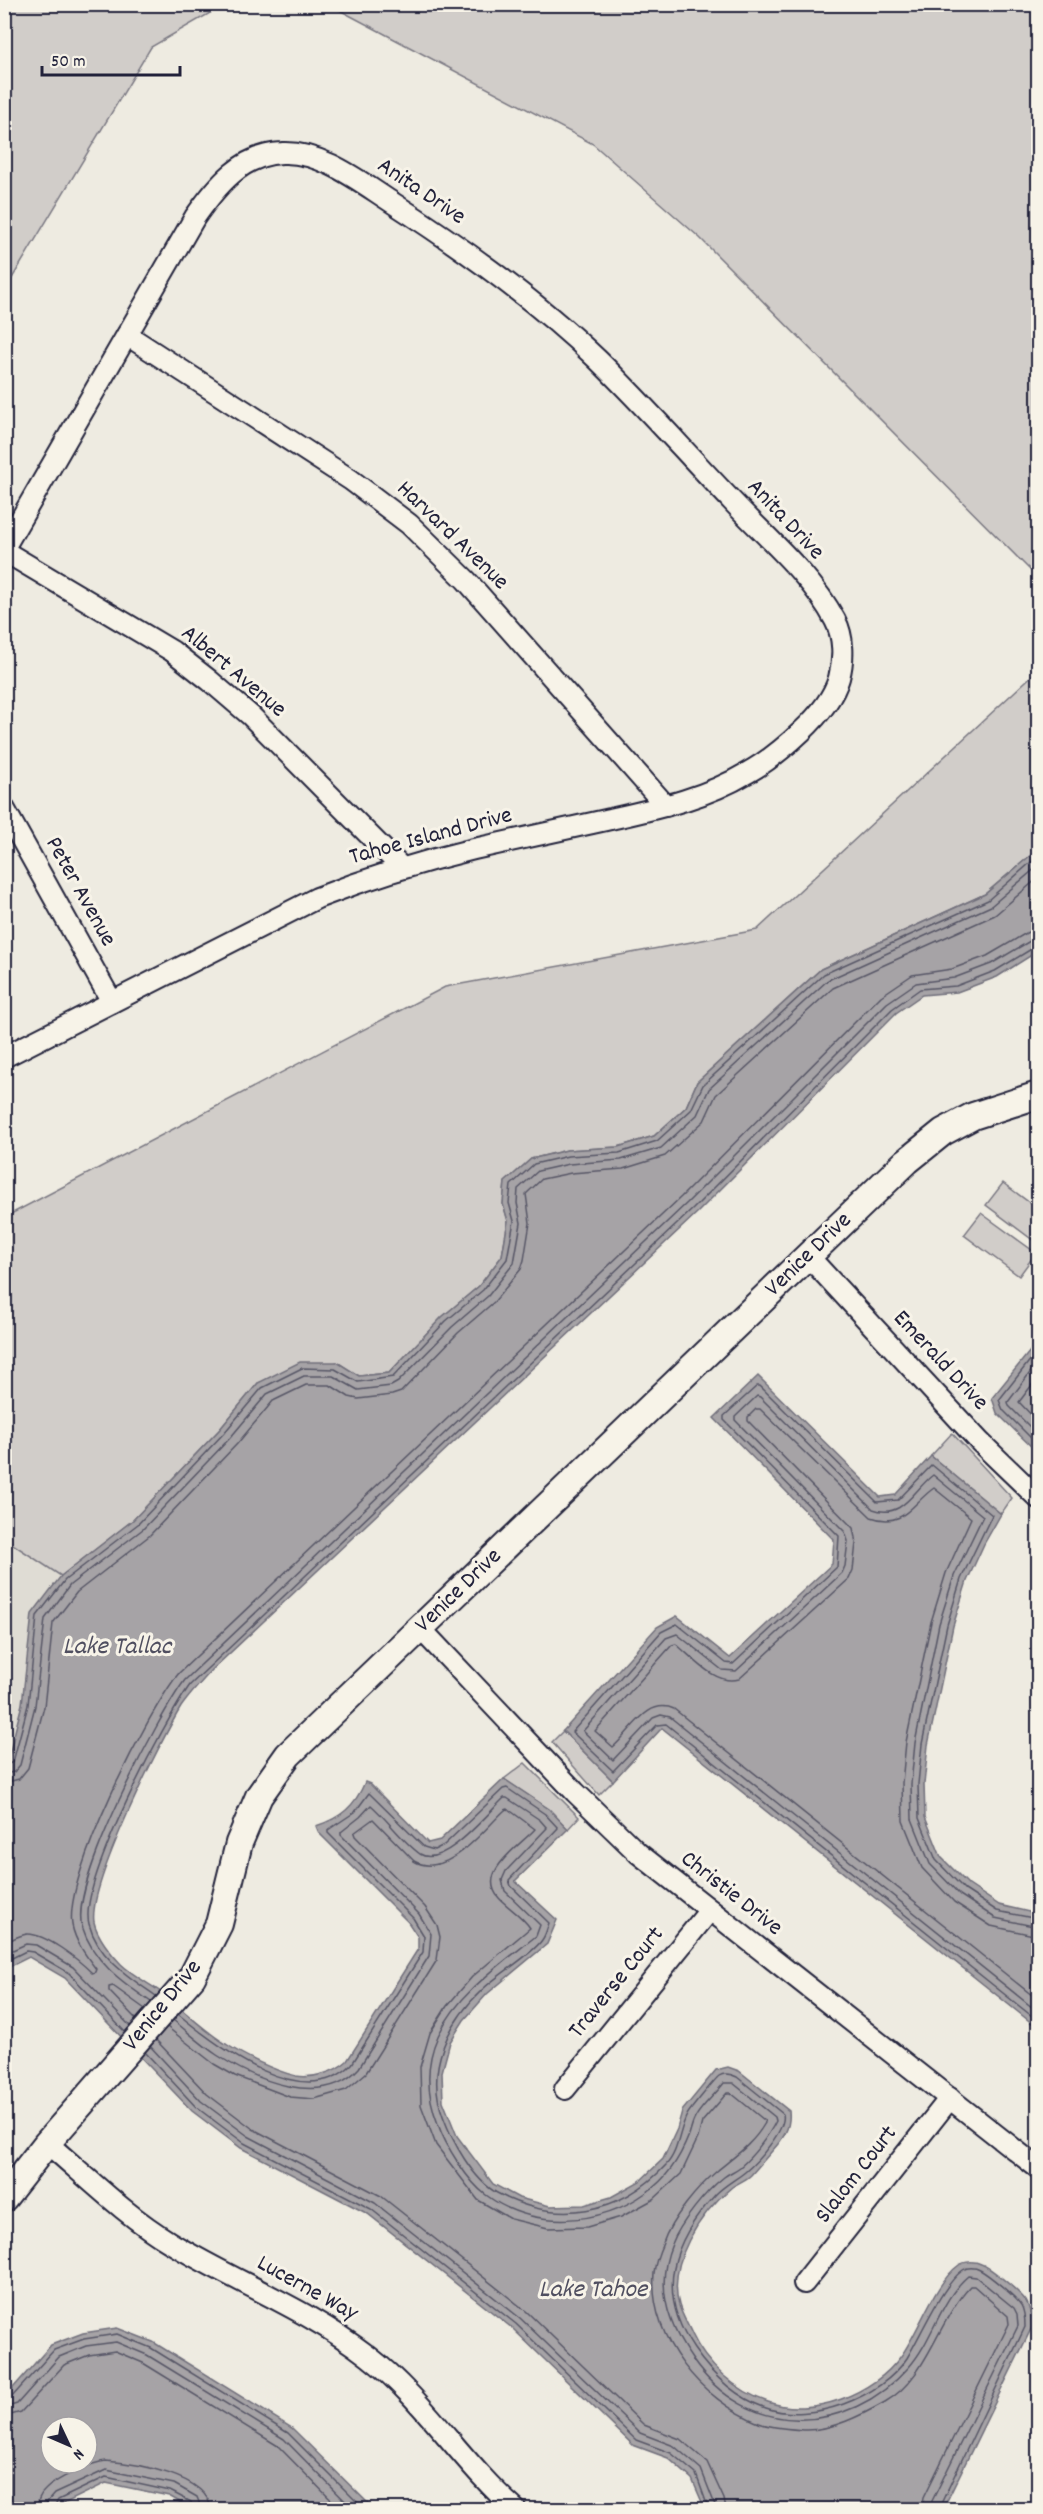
<svg xmlns="http://www.w3.org/2000/svg" width="1043" height="2514" font-family="Dekko,sans-serif">
<style>
.built{fill:#dfdcd4}
.green{fill:#d1cdc9;stroke:#7a7882;stroke-width:1.5}
.water{fill:#a6a3a6;stroke:#716f7b;stroke-width:1.5;fill-rule:evenodd}
.lines{fill:none;stroke-linecap:round;stroke-linejoin:round}
.shore{stroke:#575666;stroke-width:1.5}
.minor-casing{stroke:#22223b;stroke-width:24}
.tertiary-casing{stroke:#22223b;stroke-width:30}
.minor{stroke:#f7f3e8;stroke-width:20}
.tertiary{stroke:#f7f3e8;stroke-width:26}
.labels{text-anchor:middle;dominant-baseline:central;stroke-width:6;stroke-linejoin:round;paint-order:stroke}
.street-label{font-size:24px;fill:#22223b;stroke:#f7f3e8}
.water-label{font-size:26px;font-style:italic;fill:#504f60;stroke:#f7f3e8}
</style>
<rect width="100%" height="100%" fill="#eeebe1"/>
<filter id="ink" filterUnits="userSpaceOnUse"><feTurbulence type="fractalNoise" baseFrequency=".0167" numOctaves="2"/><feDisplacementMap in="SourceGraphic" scale="12" xChannelSelector="R" yChannelSelector="G"/><feConvolveMatrix kernelMatrix="1 2 1 2 8 2 1 2 1" color-interpolation-filters="sRGB"/></filter>
<g filter="url(#ink)">
<!-- built -->
<polygon class="built" points="5,1539 61,1576 32,1614 22,1704 8,1760 5,1763"/>
<!-- green -->
<g class="green">
<polygon points="4,5 224,5 151,47 5,290"/>
<polygon points="330,5 1038,5 1038,578 700,238 593,144"/>
<polygon points="1038,670 1038,849 985,894 821,969 697,1082 686,1107 654,1136 618,1147 567,1150 531,1159 505,1182 503,1204 508,1221 502,1256 479,1286 442,1317 389,1373 359,1376 337,1362 258,1383 220,1429 133,1520 61,1576 5,1539 5,1217 445,987 757,930"/>
<polygon points="1003,1183 1038,1209 1038,1244 986,1205"/>
<polygon points="981,1213 1036,1253 1019,1276 964,1235"/>
<polygon points="952,1433 1012,1498 1001,1514 931,1456"/>
<polygon points="563,1731 613,1781 599,1795 552,1742"/>
<polygon points="525,1763 579,1817 568,1829 549,1809 504,1779"/>
</g>
<!-- water -->
<g class="water">
<path d="M1038 849V951L997 977 957 992 922 995 896 1013 697 1213 213 1669C202 1681 191 1693 181 1707 160 1742 88 1885 94 1922 97 1936 111 1954 121 1964 131 1974 146 1982 158 1990 181 2007 201 2029 226 2044 244 2056 275 2071 296 2076 313 2079 335 2072 347 2061L418 1949V1937L408 1922 319 1833 316 1826C341 1818 355 1806 365 1782L370 1784 428 1843 440 1840 504 1779 549 1809 568 1829 515 1881 557 1920 547 1944 487 1994 464 2020 450 2042 442 2072 443 2101 457 2136 493 2184 519 2198 550 2206 584 2205 611 2197 640 2181 663 2159 677 2129 682 2111 716 2070 728 2067 739 2071 789 2111C791 2128 783 2139 772 2151 765 2159 758 2167 751 2175 746 2180 738 2183 732 2187 700 2213 667 2263 679 2305 682 2315 688 2325 692 2334 706 2365 736 2391 768 2402 812 2418 874 2394 901 2356 919 2331 935 2282 959 2265 965 2261 975 2261 981 2264 990 2267 1021 2293 1026 2301 1031 2309 1031 2318 1032 2327L943 2509H705L692 2479 668 2458 633 2445 512 2328 368 2214 241 2148 192 2111 65 1978 29 1957 5 1969V1763L8 1759 22 1704 32 1614 61 1576 133 1520 220 1429 258 1383 300 1362H337L359 1376 389 1373 442 1317 479 1286 502 1256 508 1221 503 1204 505 1182 531 1159 567 1150 618 1147 654 1136 686 1107 697 1082 821 969 985 894Z"/>
<polygon points="1038,1341 1038,1452 1037,1452 997,1413 992,1398"/>
<polygon points="758,1376 880,1497 895,1495 931,1456 1001,1514 984,1544 967,1581 953,1626 928,1745 924,1784 925,1817 941,1857 969,1885 999,1905 1038,1914 1038,2028 662,1728 613,1781 563,1731 657,1627 677,1616 730,1658 832,1564 834,1540 714,1418"/>
<path d="M117 2328 153 2342 292 2428 374 2509H192L169 2496 106 2483 61 2505 58 2509H5V2397L51 2345 83 2333ZM51 2427H87V2463H51Z"/>
</g>
<g class="lines">
<!-- shore -->
<g class="shore">
<polyline points="1038,1350 999,1400 1003,1410 1038,1445"/>
<polyline points="1038,1362 1008,1402 1009,1406 1038,1435"/>
<polyline points="1038,1377 1019,1402 1038,1422"/>
<polyline points="4,1766 13,1762 28,1705 37,1616 65,1580 138,1524 224,1433 262,1388 302,1368 335,1369 358,1382 393,1377 446,1321 483,1290 507,1259 514,1221 509,1203 511,1185 534,1164 568,1156 619,1153 657,1141 691,1110 703,1085 824,974 988,900 1038,856"/>
<polyline points="4,1774 14,1772 20,1765 35,1706 45,1619 70,1585 143,1529 230,1438 267,1394 304,1376 333,1376 358,1390 391,1386 398,1382 452,1327 488,1296 514,1263 521,1223 517,1203 518,1189 538,1171 569,1164 621,1160 661,1148 697,1115 709,1089 828,980 991,906 1038,866"/>
<polyline points="4,1783 19,1779 28,1768 44,1707 53,1623 77,1592 149,1536 237,1444 273,1401 306,1385 330,1385 349,1397 358,1399 392,1395 401,1392 458,1333 494,1302 521,1269 524,1260 530,1223 526,1194 542,1179 571,1173 623,1169 665,1156 704,1121 716,1095 833,988 995,915 1038,878"/>
<polyline points="1038,1919 997,1911 965,1890 936,1860 919,1818 918,1784 922,1744 947,1625 961,1579 992,1515 932,1465 898,1500 877,1502 760,1386 757,1386 724,1416 724,1420 839,1536 837,1567 733,1664 726,1663 677,1624 661,1632 572,1732 613,1771 657,1725 666,1724 1038,2021"/>
<path d="M1038 1927 995 1918 960 1895 930 1864 912 1819 911 1784 915 1743 939 1624 954 1576 983 1516 933 1475C914 1489 903 1520 873 1509L760 1397 757 1396 735 1417V1420L845 1532 848 1541 845 1566 842 1573 736 1671 722 1670 677 1634 666 1638 583 1731 613 1760 653 1718 661 1715 670 1717 1038 2012"/>
<path d="M1038 1936 991 1926 954 1902 922 1868 903 1821 902 1783 906 1742 931 1622 946 1573 971 1518 934 1488C912 1503 904 1529 871 1517L760 1409H756L748 1417V1421L853 1528 856 1543 853 1570 849 1579 739 1679C716 1686 693 1658 676 1644L672 1645 595 1731 613 1747C631 1732 647 1697 674 1709L1038 2000"/>
<path d="M4 1943C11 1940 19 1935 27 1934 45 1933 79 1960 92 1973L95 1972 96 1969C86 1956 75 1941 72 1925 64 1876 147 1713 179 1673L681 1197 881 996 912 975 952 969 987 956 1028 932 1038 930"/>
<polyline points="4,1954 26,1944 36,1945 73,1967 130,2026"/>
<polyline points="4,1962 26,1951 33,1952 69,1973 125,2032"/>
<path d="M156 1996C129 1977 98 1958 89 1924 78 1884 165 1720 190 1685L693 1209 892 1009 920 989 956 986 995 971 1033 948 1038 947"/>
<path d="M151 2002C122 1982 93 1962 82 1926 69 1886 158 1716 185 1680L687 1203 887 1003 916 983 954 978 991 964 1030 941 1038 939"/>
<path d="M178 2014C218 2047 304 2114 352 2064L423 1952 424 1936 413 1918 328 1833V1830L355 1812 369 1793 424 1847 434 1850 444 1845 503 1789 507 1788 545 1814 558 1828 509 1880 511 1886 549 1923C547 1928 546 1935 542 1940 532 1955 497 1975 483 1989 448 2022 425 2069 443 2116 452 2141 473 2180 497 2193 556 2225 620 2215 666 2165 679 2151 679 2130 687 2115 689 2111 716 2078 719 2076 725 2072 731 2074 737 2077L783 2114C787 2129 757 2162 745 2172 735 2180 725 2185 716 2194 672 2241 655 2292 694 2349 712 2375 735 2397 766 2408 811 2424 881 2398 907 2358 921 2335 942 2285 963 2270 967 2267 975 2267 980 2270 989 2275 1016 2297 1021 2305 1025 2312 1025 2320 1025 2327L938 2510"/>
<polyline points="136,2019 109,1991 109,1987 113,1986 145,2009"/>
<path d="M173 2020C188 2032 202 2045 217 2055 255 2080 323 2109 359 2068L429 1956 431 1934 419 1914 341 1835V1832L360 1817 371 1805C388 1820 402 1841 420 1854 443 1869 488 1813 504 1798H507L540 1820 547 1828 506 1871 502 1880 505 1891 540 1925 536 1936C500 1965 458 1993 438 2036 425 2065 427 2096 438 2124 445 2145 468 2182 486 2195 533 2230 600 2226 647 2192 668 2178 680 2158 689 2135 691 2129 692 2123 695 2118 702 2105 715 2095 724 2083H733L775 2117 776 2121C768 2137 753 2156 740 2167 735 2171 729 2173 724 2177 706 2191 680 2223 672 2244 655 2285 668 2325 692 2359 747 2439 847 2437 909 2367 933 2340 940 2300 968 2276L976 2277 1014 2308 1017 2314 1018 2326 932 2501 931 2510"/>
<path d="M167 2027 214 2064 235 2076 290 2097 314 2099 346 2090 366 2073 437 1960 440 1937 437 1925 425 1907 355 1836 354 1833 373 1819 414 1861C447 1880 483 1830 505 1810L508 1809 535 1829C520 1846 476 1872 499 1898 508 1908 523 1916 530 1928L472 1977 447 2006 430 2033 420 2067 421 2105 436 2145 478 2200 511 2219 548 2228 587 2227 621 2217 654 2199 681 2174 698 2138 702 2122 727 2093H731L764 2120 765 2123C753 2144 735 2156 717 2171 698 2187 671 2219 663 2243 659 2252 655 2263 654 2273 649 2339 702 2400 759 2423 772 2428 791 2429 804 2430 831 2431 862 2415 885 2402 928 2378 938 2319 970 2286H974L1008 2316 1009 2324 924 2497 922 2510"/>
<polyline points="156,2040 207,2094 253,2129 381,2196 526,2311 644,2425 680,2439 707,2462 724,2499 726,2510"/>
<polyline points="150,2046 201,2101 248,2136 375,2203 520,2318 640,2433 674,2446 701,2469 717,2510"/>
<polyline points="145,2052 196,2107 244,2143 371,2209 516,2324 636,2440 671,2453 696,2474 709,2510"/>
<polyline points="4,2400 11,2398 54,2350 84,2339 117,2334 151,2348 288,2433 365,2510"/>
<polyline points="4,2408 17,2404 59,2357 86,2346 116,2342 147,2355 284,2439 354,2510"/>
<polyline points="4,2417 21,2412 64,2365 89,2355 115,2351 143,2363 278,2446 341,2510"/>
<path d="M37 2510C37 2501 40 2494 46 2489 56 2479 92 2462 106 2461 133 2463 209 2475 211 2510"/>
<polyline points="46,2510 47,2502 54,2494 106,2470 174,2484 197,2497 202,2510"/>
<polyline points="53,2510 58,2500 106,2477 170,2491 191,2502 194,2510"/>
</g>
<!-- minor casing -->
<g class="minor-casing">
<g id="minor">
<polyline points="127,335 351,480 409,524 466,580 666,806"/>
<path d="M4 548 195 217C216 187 242 154 282 153 321 151 359 181 390 201 460 246 538 302 598 360 644 405 687 454 732 501 767 538 811 575 835 620 844 637 844 659 839 678 833 699 816 718 801 732 784 748 767 762 747 773 704 799 654 809 606 820 562 830 518 839 474 849 420 862 368 878 317 898L4 1057"/>
<polyline points="4,551 172,651 209,680 251,716 402,868"/>
<polyline points="4,808 112,1002"/>
<polyline points="808,1256 980,1442 1038,1498"/>
<polyline points="420,1628 575,1792 638,1853 1038,2168"/>
<polyline points="565,2089 710,1910"/>
<path d="M47 2143C87 2177 126 2216 171 2243 237 2283 306 2308 368 2356 425 2400 462 2463 516 2510"/>
<polyline points="804,2283 950,2098"/>
</g>
</g>
<!-- tertiary casing -->
<g class="tertiary-casing">
<polyline id="tertiary" points="4,2198 47,2143 192,1977 219,1924 239,1843 259,1796 288,1755 907,1161 943,1132 973,1116 1038,1095"/>
</g>
<!-- minor -->
<use href="#minor" class="minor"/>
<!-- tertiary -->
<use href="#tertiary" class="tertiary"/>
</g>
</g>
<g class="labels">
<!-- street labels -->
<g class="street-label">
<text transform="translate(421 192) rotate(34)">Anita Drive</text>
<text transform="translate(785 520) rotate(47)">Anita Drive</text>
<text transform="translate(452 536) rotate(44)">Harvard Avenue</text>
<text transform="translate(233 672) rotate(40)">Albert Avenue</text>
<text transform="translate(431 837) rotate(-15)">Tahoe Island Drive</text>
<text transform="translate(80 892) rotate(61)">Peter Avenue</text>
<text transform="translate(809 1255) rotate(-44)">Venice Drive</text>
<text transform="translate(940 1361) rotate(47)">Emerald Drive</text>
<text transform="translate(459 1591) rotate(-44)">Venice Drive</text>
<text transform="translate(731 1894) rotate(38)">Christie Drive</text>
<text transform="translate(617 1983) rotate(-51)">Traverse Court</text>
<text transform="translate(163 2006) rotate(-51)">Venice Drive</text>
<text transform="translate(857 2175) rotate(-52)">Slalom Court</text>
<text transform="translate(307 2289) rotate(29)">Lucerne Way</text>
</g>
<!-- water labels -->
<g class="water-label">
<text x="117" y="1647">Lake Tallac</text>
<text x="593" y="2290">Lake Tahoe</text>
</g>
</g>
<!-- margin -->
<rect width="1043" height="2514" fill="none" stroke="#f7f3e8" stroke-width="24"/>
<rect x="12" y="12" width="1019" height="2490" fill="none" stroke="#22223b" stroke-width="2" filter="url(#ink)"/>
<!-- north arrow -->
<g transform="translate(69 2445) rotate(134)"><circle r="28" fill="#f7f3e8" stroke="#a29fa3" stroke-width="1.5"/>
<path d="M0-4.5L10 22L0 15L-10 22Z" fill="#22223b"/>
<text y="-9" font-size="16" font-weight="bold" text-anchor="middle" fill="#22223b">N</text>
</g>
<!-- scale -->
<path d="M42 66v9h138v-9" fill="none" stroke="#22223b" stroke-width="3"/>
<text x="51" y="66" font-size="18" fill="#22223b" stroke="#f7f3e8" stroke-width="4.5" paint-order="stroke">50 m</text>
</svg>
